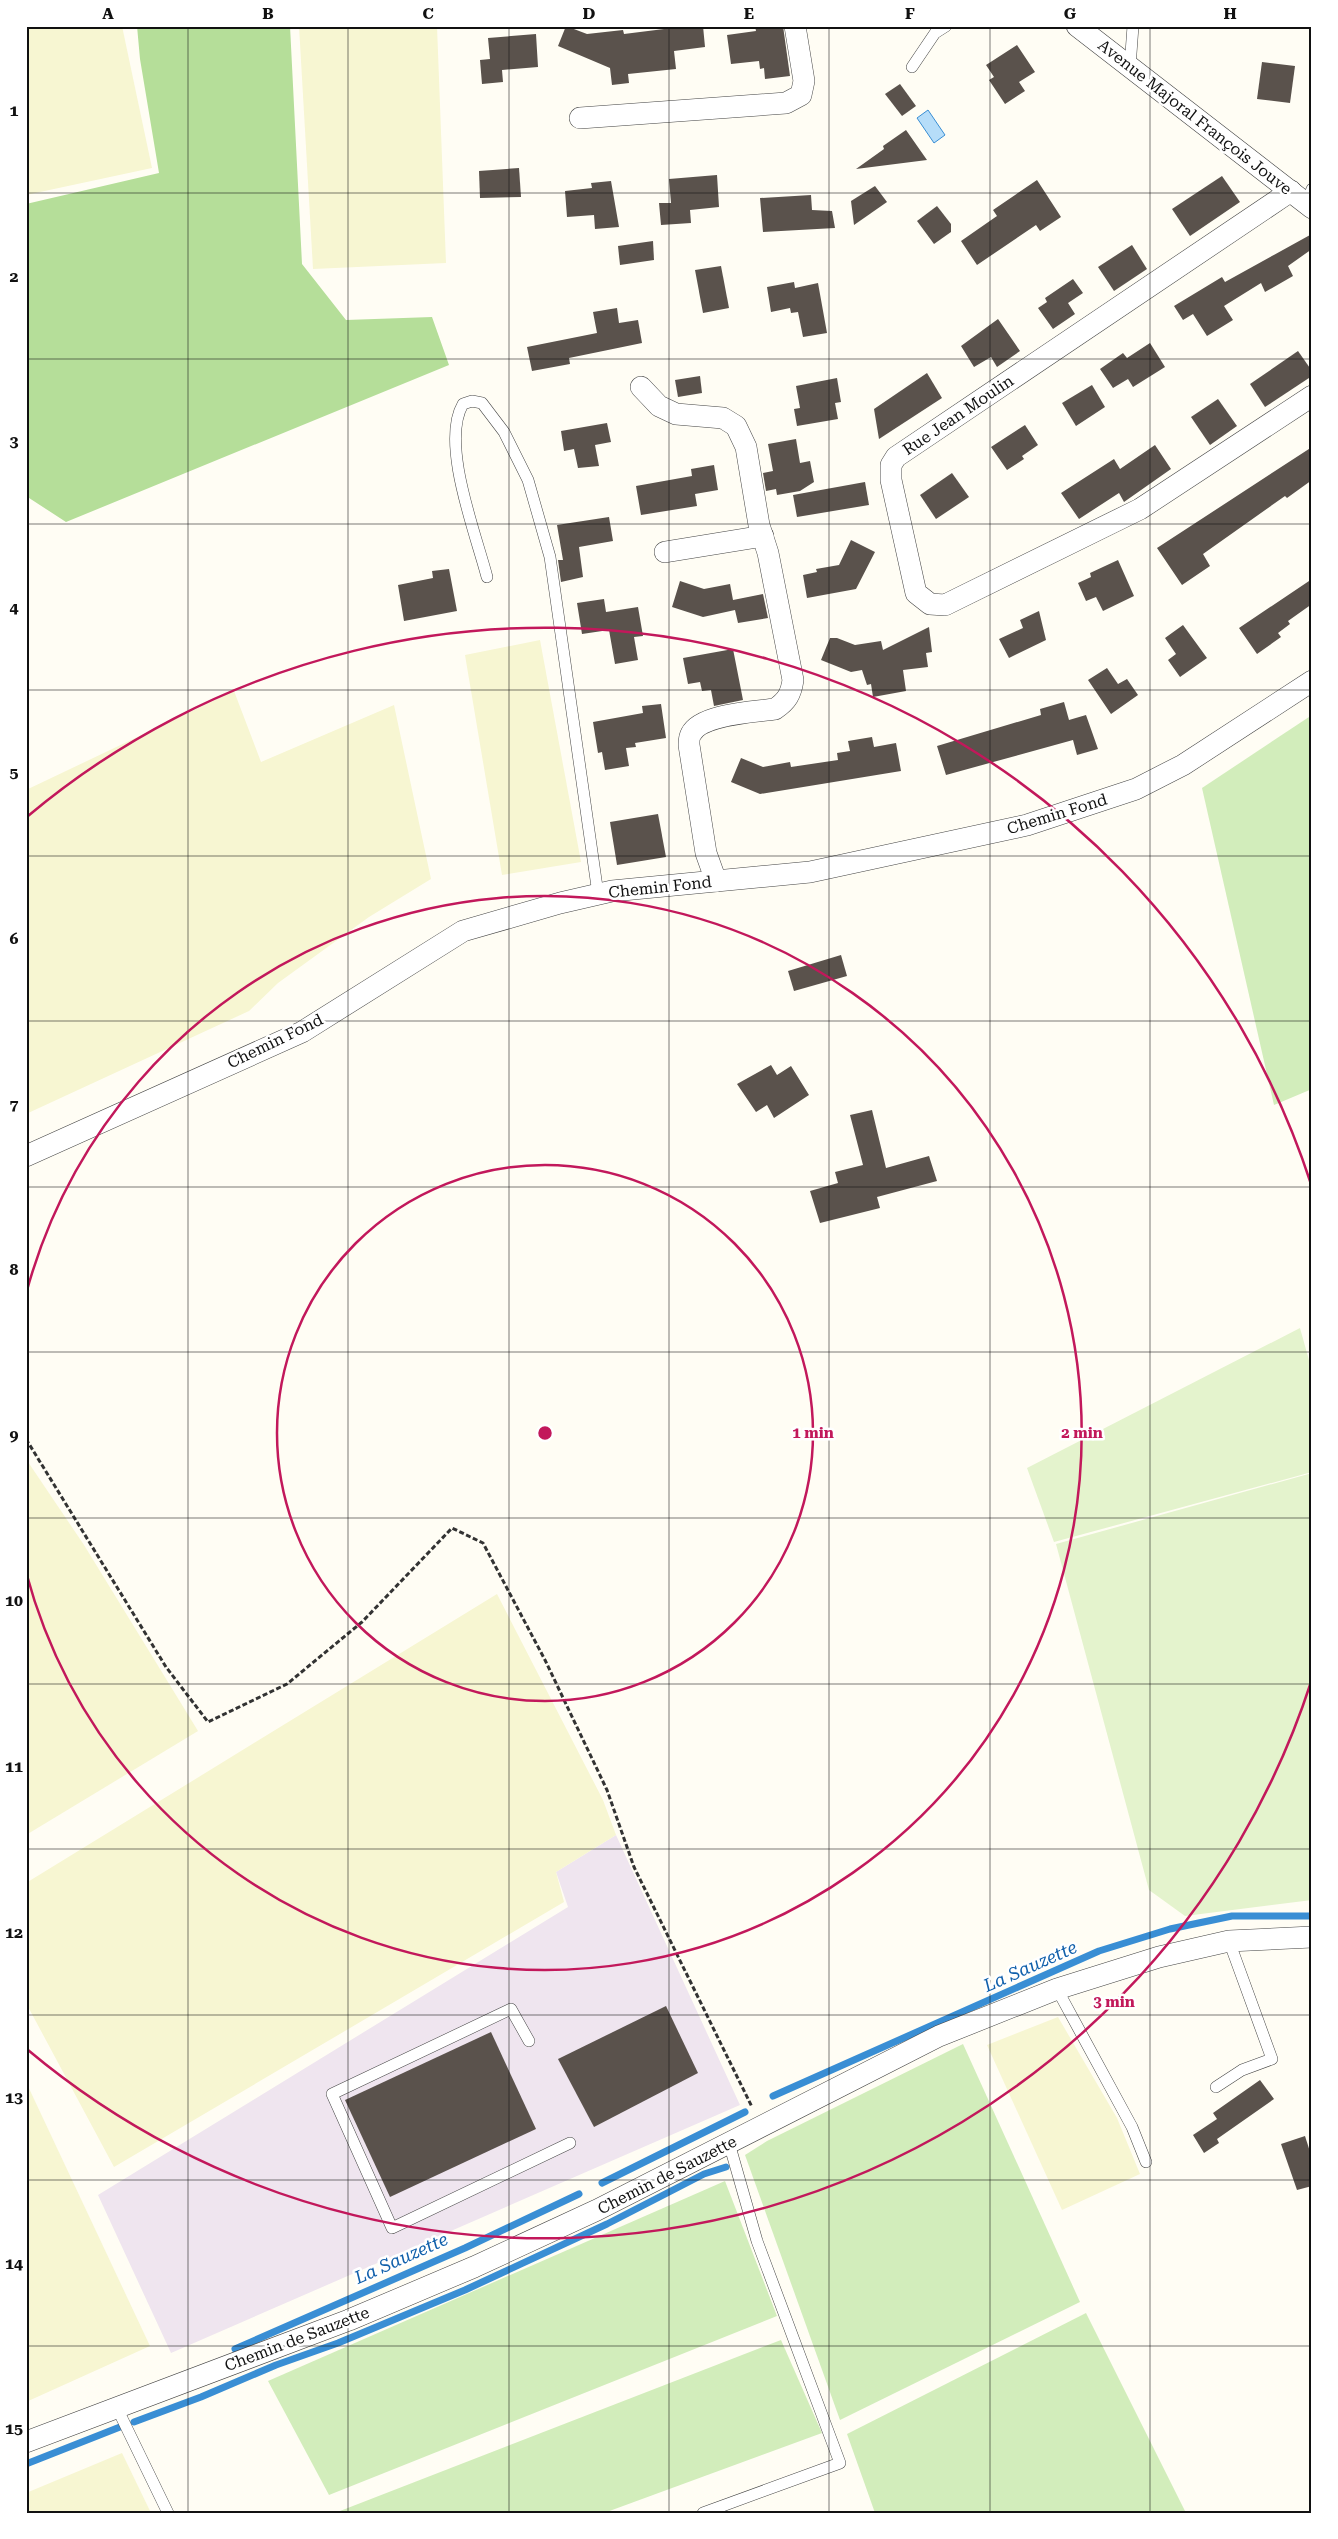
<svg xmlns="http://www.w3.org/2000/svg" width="1338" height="2539" font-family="'Roboto Serif',serif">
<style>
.industrial{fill:#efe5ef}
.farmland{fill:#f7f6d2}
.green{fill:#d2edbb}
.forest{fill:#b5de99}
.pitch{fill:#e4f3cd}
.water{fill:#b6ddf9;stroke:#398ed4}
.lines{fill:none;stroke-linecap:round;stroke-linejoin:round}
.stream{stroke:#398ed4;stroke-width:7}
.building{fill:#5a524c}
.lane-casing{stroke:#444;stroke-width:12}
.street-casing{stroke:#444;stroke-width:22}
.path{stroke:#333;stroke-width:3;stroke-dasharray:5 2.5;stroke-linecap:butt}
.lane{stroke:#fff;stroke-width:11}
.street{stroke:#fff;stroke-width:21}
.grid{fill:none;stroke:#111;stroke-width:1;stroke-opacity:0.55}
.ring{fill:none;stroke:#c2185b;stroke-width:2.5}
.labels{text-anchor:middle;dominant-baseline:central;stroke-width:5;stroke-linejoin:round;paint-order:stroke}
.street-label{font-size:16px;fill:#111;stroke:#fff}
.water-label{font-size:18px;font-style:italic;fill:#1160ab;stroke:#fff}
.centre{fill:#c2185b;stroke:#fff;stroke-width:2.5}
.ring-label{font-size:15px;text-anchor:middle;font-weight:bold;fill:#c2185b;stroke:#fff;stroke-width:5;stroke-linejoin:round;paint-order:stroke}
.neatline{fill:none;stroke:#111;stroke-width:2}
.grid-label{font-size:16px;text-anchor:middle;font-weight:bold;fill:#111}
</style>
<rect width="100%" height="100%" fill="#fffdf4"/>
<!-- industrial -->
<polygon class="industrial" points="616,1835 740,2105 171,2353 98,2195 568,1907 556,1872"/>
<!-- farmland -->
<g class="farmland">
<polygon points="26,26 122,26 152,168 26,195"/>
<polygon points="299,26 437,26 446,263 313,269"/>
<polygon points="540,640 581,862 502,875 465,655"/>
<polygon points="234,691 261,762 394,705 431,879 369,917 278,983 249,1011 26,1114 26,790"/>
<polygon points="26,1459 84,1545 198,1731 26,1835"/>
<polygon points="497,1594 603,1800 616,1835 556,1872 564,1902 114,2167 26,2003 26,1883"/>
<polygon points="1058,2017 1117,2118 1140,2174 1062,2210 987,2045"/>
<polygon points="26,2082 150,2346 26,2402"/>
<polygon points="122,2453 151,2513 26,2513 26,2493"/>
</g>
<!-- green -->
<g class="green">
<polygon points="1312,715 1312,1089 1274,1105 1202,788"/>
<polygon points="963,2044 1080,2302 840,2420 745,2155 767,2141"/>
<polygon points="725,2181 777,2316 329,2495 268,2381"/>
<polygon points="1086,2313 1186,2513 875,2513 847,2434"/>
<polygon points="781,2340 822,2433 604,2513 340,2511"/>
</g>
<!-- forest -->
<polygon class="forest" points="137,26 290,26 302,264 346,320 432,317 449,365 66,522 26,496 26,204 159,173 140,59"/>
<!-- pitch -->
<g class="pitch">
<polygon points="1300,1328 1312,1371 1312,1472 1054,1542 1027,1468"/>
<polygon points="1312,1473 1312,1900 1185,1916 1149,1890 1056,1544"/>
</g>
<!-- water -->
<polygon class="water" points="928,110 945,135 934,143 917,118"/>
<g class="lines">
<!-- stream -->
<g class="stream">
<polyline points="773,2096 1099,1951 1170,1929 1232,1916 1312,1916"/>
<polyline points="602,2183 745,2112"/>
<polyline points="235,2349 465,2248 579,2194"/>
<polyline points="134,2422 201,2397 276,2365 338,2343 465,2290 607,2224 704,2174 726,2167"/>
<polyline points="26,2464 120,2427"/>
</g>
</g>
<!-- building -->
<g class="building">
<polygon points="566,26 587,34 623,30 624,34 664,29 664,26 703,26 705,47 674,51 676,69 628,74 629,83 612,85 610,68 558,46"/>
<polygon points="755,26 783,26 790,76 765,79 764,68 760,69 759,61 731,64 727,35 756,31"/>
<polygon points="536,34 538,67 502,70 503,82 482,84 480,60 490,59 488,38"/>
<polygon points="1017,45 1035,72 1019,82 1025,91 1005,104 989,80 994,77 986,65"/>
<polygon points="1262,62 1295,66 1290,103 1257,99"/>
<polygon points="900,84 916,106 902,116 885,94"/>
<polygon points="906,130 927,160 856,169 884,149 883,146"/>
<polygon points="519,168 521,197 480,198 479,171"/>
<polygon points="717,175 719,207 690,210 691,223 661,225 659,203 671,203 669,179"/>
<polygon points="1222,176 1240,202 1190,236 1172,209"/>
<polygon points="1037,180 1061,217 1040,231 1036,225 977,265 961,241 997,216 993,210"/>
<polygon points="611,181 619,227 595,229 594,215 567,217 565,191 592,188 591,183"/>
<polygon points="875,186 887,202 854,225 851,201"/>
<polygon points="811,195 812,210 832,211 835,228 763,232 760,198"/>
<polygon points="937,206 951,224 951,232 934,244 917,221"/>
<polygon points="1310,235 1312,249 1288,266 1293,276 1265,292 1261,283 1224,306 1233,320 1207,336 1193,314 1183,320 1174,306 1222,277 1225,282"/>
<polygon points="653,241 654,260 620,265 618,246"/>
<polygon points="1132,245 1147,269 1114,291 1098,267"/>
<polygon points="721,266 729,308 703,313 695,270"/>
<polygon points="1073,279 1083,293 1068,303 1075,314 1053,329 1038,308 1047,302 1045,298"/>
<polygon points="794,282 795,288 818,283 827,333 803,337 798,312 791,313 790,308 771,312 767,287"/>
<polygon points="617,308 619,323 638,320 642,343 569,358 570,364 532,371 527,347 597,333 593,312"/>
<polygon points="998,319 1020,351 997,367 991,357 974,367 961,346"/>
<polygon points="1150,343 1165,367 1133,387 1128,379 1113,388 1100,369 1123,353 1127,358"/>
<polygon points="1298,351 1312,371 1312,376 1265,407 1250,384"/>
<polygon points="927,373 942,398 879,439 874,409"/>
<polygon points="700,376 702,393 678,397 675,380"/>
<polygon points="837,378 841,402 835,403 838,419 797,426 794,409 800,408 796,386"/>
<polygon points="1092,385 1105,407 1076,426 1062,403"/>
<polygon points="1218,399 1237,426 1210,445 1191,417"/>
<polygon points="607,423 611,442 595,445 599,466 578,468 574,449 564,451 561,431"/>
<polygon points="1025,425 1038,445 1022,456 1024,459 1007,470 991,447"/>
<polygon points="796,439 800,463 810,461 814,482 800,491 777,495 776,489 766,491 763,473 773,471 768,444"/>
<polygon points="1155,445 1171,469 1124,502 1119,493 1079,519 1061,493 1114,459 1120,469"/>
<polygon points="1312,447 1312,480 1287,498 1285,496 1203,554 1210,566 1182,585 1157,548"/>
<polygon points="714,465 718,490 695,494 697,506 641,515 636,486 692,476 691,469"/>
<polygon points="952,473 969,497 936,519 920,495"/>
<polygon points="865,482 869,505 797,517 793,495"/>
<polygon points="609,517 613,541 579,547 583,577 561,582 558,560 563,560 557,525"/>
<polygon points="851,540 875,552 856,589 807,598 803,575 817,572 816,569 839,565"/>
<polygon points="1118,560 1134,596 1103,611 1096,597 1086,601 1078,583 1091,577 1090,573"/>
<polygon points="449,569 457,611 404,621 398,585 433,578 432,571"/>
<polygon points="1312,579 1312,604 1288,621 1290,624 1278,633 1281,637 1257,654 1239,628"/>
<polygon points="680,581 704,589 730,584 733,600 763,594 768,618 738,623 735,610 703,617 672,607"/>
<polygon points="604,599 606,612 638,607 643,636 634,637 638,660 615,664 609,630 582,634 577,603"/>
<polygon points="1039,611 1046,640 1009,658 999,639 1023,628 1020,620"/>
<polygon points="1183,625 1207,658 1180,677 1168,660 1176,654 1165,638"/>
<polygon points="929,627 932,652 926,653 928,667 903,670 906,691 873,697 871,684 867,685 862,670 851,672 821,660 830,638 837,638 855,645 881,641 883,650"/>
<polygon points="733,649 743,700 714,706 711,690 702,691 700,682 688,684 683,658"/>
<polygon points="1107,668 1118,684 1127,679 1138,695 1111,714 1088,680"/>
<polygon points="1064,702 1069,720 1086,715 1098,749 1077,755 1073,740 946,775 937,746 1041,715 1040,709"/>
<polygon points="661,704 666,738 635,743 636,747 626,748 629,766 605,770 602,752 598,753 593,722 643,713 642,706"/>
<polygon points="872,737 874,747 896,743 901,771 760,794 731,782 741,758 763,767 790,762 791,767 838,760 837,753 850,751 848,741"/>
<polygon points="658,814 666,857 617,865 610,822"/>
<polygon points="841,955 847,976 794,991 788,971"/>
<polygon points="771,1065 777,1075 791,1066 809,1095 774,1118 767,1105 756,1112 737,1084"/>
<polygon points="872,1110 886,1168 929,1156 937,1181 877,1197 880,1208 820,1223 810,1191 838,1183 835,1172 863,1165 850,1115"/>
<polygon points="666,2006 698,2073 594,2127 558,2059"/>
<polygon points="491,2032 536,2129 390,2197 345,2100"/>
<polygon points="1260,2080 1274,2099 1217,2139 1219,2143 1204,2153 1193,2135 1217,2119 1213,2113"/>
<polygon points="1305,2136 1312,2158 1312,2186 1297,2190 1281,2144"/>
</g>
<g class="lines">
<!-- lane casing -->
<g class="lane-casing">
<g id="lane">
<polyline points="912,67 935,33 946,26"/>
<polyline points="1130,67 1133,26"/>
<polyline points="1306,204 1312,189"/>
<path d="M487 577C476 534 440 443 463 404L472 401 482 403 504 432 528 480 550 557 598 894"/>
<polyline points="1057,1989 1132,2127 1146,2162"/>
<polyline points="529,2041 511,2009 332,2094 392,2228 570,2143"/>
<polyline points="1216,2087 1242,2070 1272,2059 1229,1941"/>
<polyline points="117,2408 168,2513"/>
<polyline points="703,2513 840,2463 757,2241 729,2143"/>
</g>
</g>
<!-- street casing -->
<g class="street-casing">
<g id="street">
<polyline points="1077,26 1312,208"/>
<polyline points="580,118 786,103 801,95 804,81 795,26"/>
<polyline points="1291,191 896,457 891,465 891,480 916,593 930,604 945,605 1140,509 1312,396"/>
<path d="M641 387 659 406 676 414 723 418 736 426 746 447 759 525 768 553 793 680C791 694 787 701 775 709 754 712 701 714 691 734 689 737 689 742 689 745L706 853 716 881"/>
<polyline points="665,552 763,536"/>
<polyline points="26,1156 302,1032 463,931 560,903 612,891 810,872 1027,825 1136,789 1183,765 1312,681"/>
<polyline points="26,2442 349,2320 474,2267 597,2210 939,2036 1057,1989 1159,1957 1229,1941 1312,1937"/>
</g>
</g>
<!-- path -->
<polyline class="path" points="26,1439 166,1667 208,1722 287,1684 362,1622 452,1528 483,1543 545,1660 607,1790 634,1867 752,2107"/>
<!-- lane -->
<use href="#lane" class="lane"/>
<!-- street -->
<use href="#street" class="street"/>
</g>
<!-- grid -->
<path class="grid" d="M188 26V2513M348 26V2513M509 26V2513M669 26V2513M829 26V2513M990 26V2513M1150 26V2513M26 193H1312M26 359H1312M26 524H1312M26 690H1312M26 856H1312M26 1021H1312M26 1187H1312M26 1352H1312M26 1518H1312M26 1684H1312M26 1849H1312M26 2015H1312M26 2180H1312M26 2346H1312"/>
<!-- distance rings -->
<g class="ring">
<circle cx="545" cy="1433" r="268"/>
<path d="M26 1294A537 537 0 1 1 26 1572"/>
<path d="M1311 1682A805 805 0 0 1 28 2050M28 816A805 805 0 0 1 1311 1184"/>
</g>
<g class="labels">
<!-- street labels -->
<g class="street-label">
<text transform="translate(1195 117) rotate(38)">Avenue Majoral François Jouve</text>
<text transform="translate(958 415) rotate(-34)">Rue Jean Moulin</text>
<text transform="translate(1057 814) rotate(-17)">Chemin Fond</text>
<text transform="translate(660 887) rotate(-6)">Chemin Fond</text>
<text transform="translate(275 1041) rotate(-26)">Chemin Fond</text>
<text transform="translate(667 2175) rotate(-27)">Chemin de Sauzette</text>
<text transform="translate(297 2339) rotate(-21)">Chemin de Sauzette</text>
</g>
<!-- water labels -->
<g class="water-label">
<text transform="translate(1030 1966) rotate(-24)">La Sauzette</text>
<text transform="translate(401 2258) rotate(-24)">La Sauzette</text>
</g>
</g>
<circle cx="545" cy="1433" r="8" class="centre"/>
<g class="ring-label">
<text x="813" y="1438">1 min</text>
<text x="1082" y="1438">2 min</text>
<text x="1114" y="2007">3 min</text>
</g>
<!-- border -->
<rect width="1338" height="2539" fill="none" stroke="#ffffff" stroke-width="55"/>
<rect x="28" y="28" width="1282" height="2484" class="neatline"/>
<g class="grid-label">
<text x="108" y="19">A</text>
<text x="268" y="19">B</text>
<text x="428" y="19">C</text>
<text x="589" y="19">D</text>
<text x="749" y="19">E</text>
<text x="910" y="19">F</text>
<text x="1070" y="19">G</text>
<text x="1230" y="19">H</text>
<text x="14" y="116">1</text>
<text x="14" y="282">2</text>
<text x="14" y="447">3</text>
<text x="14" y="613">4</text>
<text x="14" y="778">5</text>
<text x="14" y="944">6</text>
<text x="14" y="1110">7</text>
<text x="14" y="1275">8</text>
<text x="14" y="1441">9</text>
<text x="14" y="1606">10</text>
<text x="14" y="1772">11</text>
<text x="14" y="1938">12</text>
<text x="14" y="2103">13</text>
<text x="14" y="2269">14</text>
<text x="14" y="2434">15</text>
</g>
</svg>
